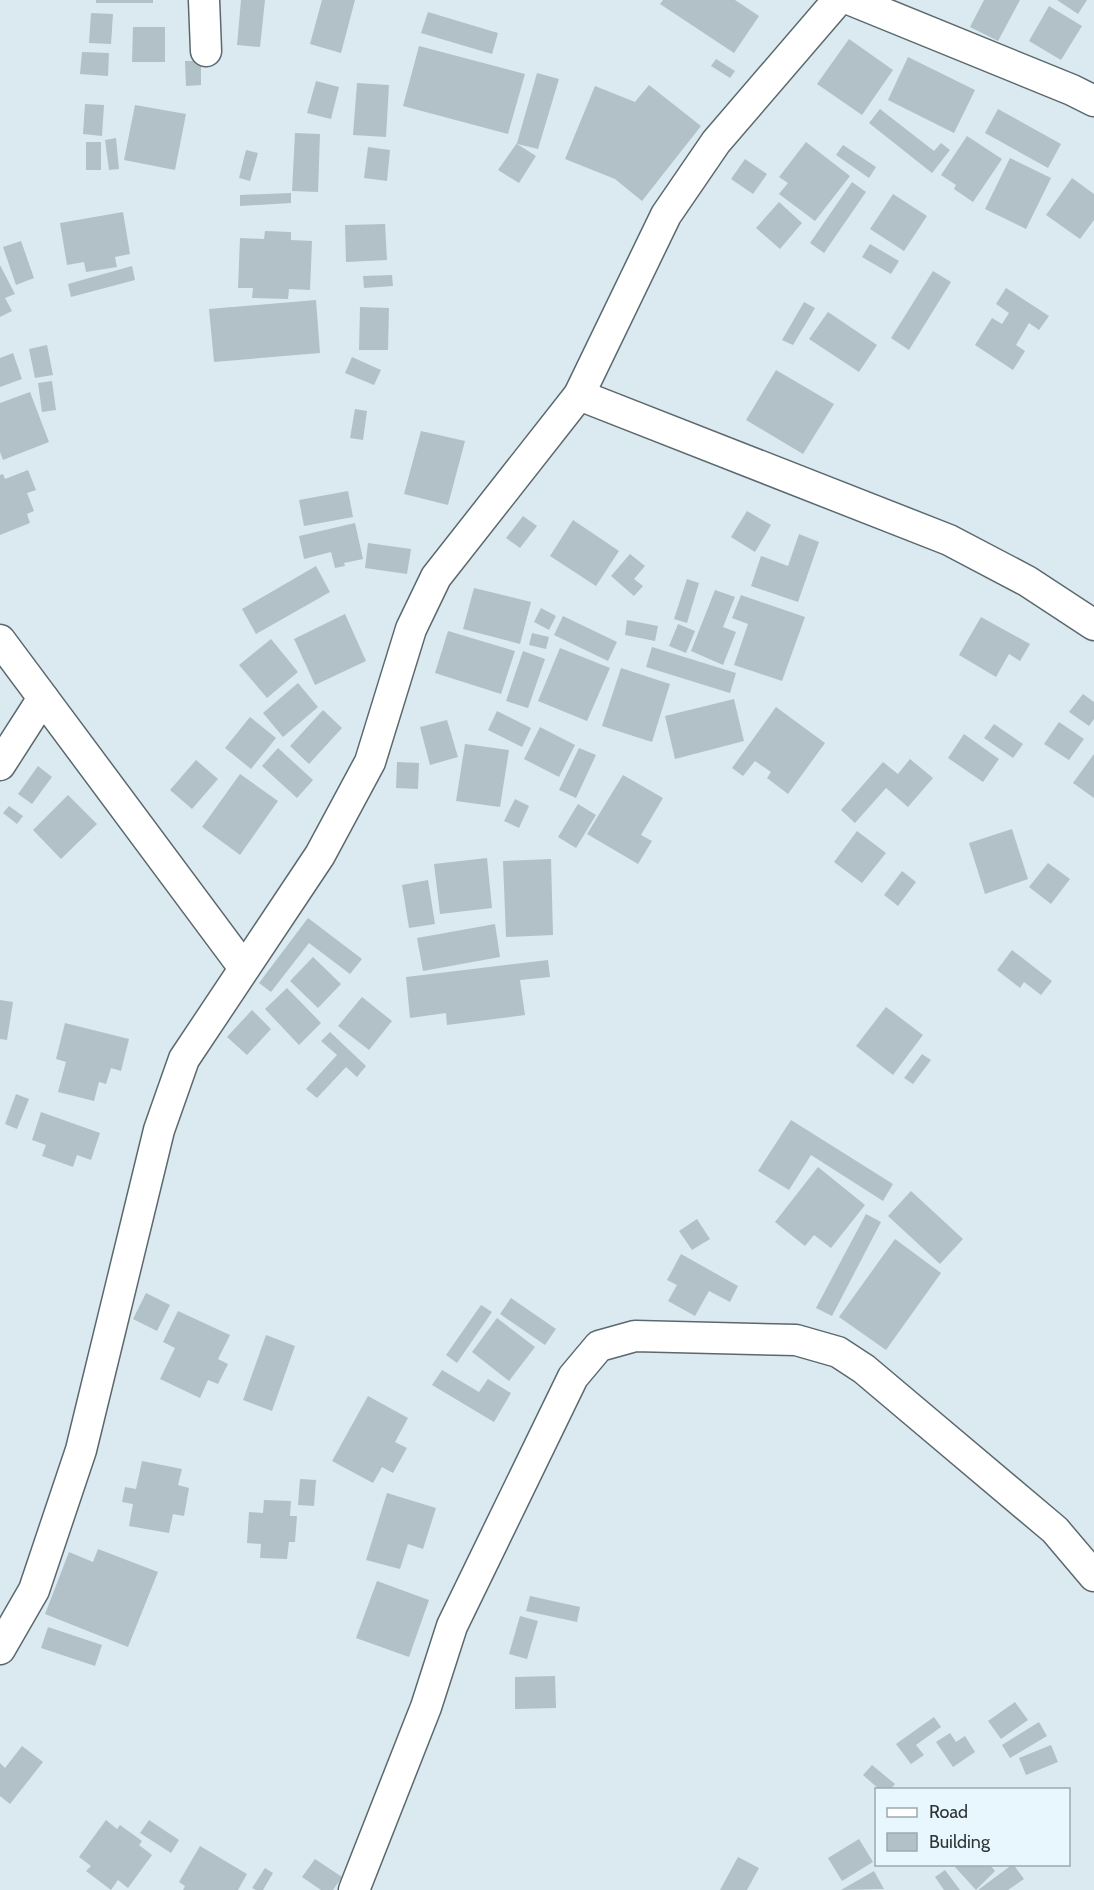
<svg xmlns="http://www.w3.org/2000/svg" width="1094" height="1890" font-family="Cabin,sans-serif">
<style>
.building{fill:#b2c1c7}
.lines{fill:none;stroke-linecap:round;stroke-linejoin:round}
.street-casing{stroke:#5b696e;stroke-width:33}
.street{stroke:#fff;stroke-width:30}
</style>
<rect width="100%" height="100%" fill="#daeaf0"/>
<!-- building -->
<g class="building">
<rect x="96" y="0" width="57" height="3"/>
<polygon points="241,0 265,0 260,47 237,45"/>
<polygon points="322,0 355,0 341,53 310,44"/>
<polygon points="663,0 735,0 759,16 734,53 660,4"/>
<polygon points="984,0 1020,0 998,41 970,27"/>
<polygon points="1057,0 1087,0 1078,14"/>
<polygon points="1049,6 1082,26 1061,60 1029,41"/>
<polygon points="428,12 498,33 492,54 421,33"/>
<polygon points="91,13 113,14 111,44 89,43"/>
<polygon points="133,27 165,27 165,62 132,62"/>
<polygon points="849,39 893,70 862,115 817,84"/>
<polygon points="419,46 525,74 508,134 403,106"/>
<polygon points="82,52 109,53 108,76 80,74"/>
<polygon points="908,57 975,90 954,133 888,100"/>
<polygon points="716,59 735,71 730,78 711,66"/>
<polygon points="185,61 201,61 201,85 186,86"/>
<polygon points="537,73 559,79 538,149 517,144 536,156 519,183 498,170 517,143"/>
<polygon points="316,81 339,87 331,119 307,113"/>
<polygon points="357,83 389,85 386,137 353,135"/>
<polygon points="649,85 701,126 642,201 615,179 565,159 595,86 635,102"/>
<polygon points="85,104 104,105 102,136 83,134"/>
<polygon points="135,105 186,114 175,170 124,160"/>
<polygon points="880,109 934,151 941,143 950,150 932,173 869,123"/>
<polygon points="998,109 1061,144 1048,168 985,133"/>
<polygon points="295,133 320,134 318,192 292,191"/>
<polygon points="967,136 1002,159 973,202 954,189 956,185 941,175"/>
<polygon points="116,138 119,169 109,170 105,140"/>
<rect x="86" y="142" width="15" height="28"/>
<polygon points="806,142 850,176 815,221 779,194 788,183 779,177"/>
<polygon points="843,145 876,167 869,178 836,155"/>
<polygon points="368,147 390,150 387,181 364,178"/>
<polygon points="246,150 258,153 250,181 239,178"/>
<polygon points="1010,158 1051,178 1026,229 985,209"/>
<polygon points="745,159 767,174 753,194 731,179"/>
<polygon points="1072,178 1094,194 1094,220 1080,239 1046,215"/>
<polygon points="852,182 866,192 824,253 810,243"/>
<polygon points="291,193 291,203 240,206 240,195"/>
<polygon points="893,194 927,216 904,251 870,229"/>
<polygon points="779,202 802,223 780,249 756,228"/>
<polygon points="123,212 130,254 115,257 117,267 86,272 84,262 67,265 60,223"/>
<polygon points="385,224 387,260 346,262 345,225"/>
<polygon points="265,231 291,232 291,240 312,241 310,290 289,289 288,299 252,298 253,288 238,288 240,238 264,239"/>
<polygon points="21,241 34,278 16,285 3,247"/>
<polygon points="870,244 899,261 891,274 862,257"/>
<polygon points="0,265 15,294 5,298 12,311 0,317"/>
<polygon points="132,266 135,280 71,297 68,284"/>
<polygon points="933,271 951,282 909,350 891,338"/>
<polygon points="392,275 393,286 364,288 363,276"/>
<polygon points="1006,288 1049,316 1039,330 1029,323 1016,345 1025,351 1013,370 975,345 992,318 1002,324 1009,313 996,304"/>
<polygon points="316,300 320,353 214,362 209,309"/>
<polygon points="804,302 815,308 793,345 782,340"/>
<polygon points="360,307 389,308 388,350 359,350"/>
<polygon points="828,312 877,345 859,372 809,339"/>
<polygon points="47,345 53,375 35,378 29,349"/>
<polygon points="13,353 22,379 0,387 0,358"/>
<polygon points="352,357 381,370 374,385 345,373"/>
<polygon points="776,370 834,404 803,454 746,420"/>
<polygon points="52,381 56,410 42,412 38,383"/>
<polygon points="30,392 49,442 3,460 0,452 0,403"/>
<polygon points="355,409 367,411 363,440 350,438"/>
<polygon points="421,431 465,441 448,505 404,494"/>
<polygon points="28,470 36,490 27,493 34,511 27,514 30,523 0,535 0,475 3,474 5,479"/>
<polygon points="348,491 353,517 304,526 299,500"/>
<polygon points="747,511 771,525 755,552 731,537"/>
<polygon points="523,516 537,526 520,548 506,538"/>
<polygon points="573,520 619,551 596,586 550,556"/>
<polygon points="355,523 363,559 344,563 345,566 335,568 331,552 304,559 299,536"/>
<polygon points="799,534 819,542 798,602 751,586 761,556 788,566"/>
<polygon points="368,543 411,549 407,574 365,568"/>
<polygon points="630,554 645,566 634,579 643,586 634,596 611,576"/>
<polygon points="316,566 330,592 256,634 242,609"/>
<polygon points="687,579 699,583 687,623 674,619"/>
<polygon points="474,588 531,602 520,644 463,629"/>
<polygon points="715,590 735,597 723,627 736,632 723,665 691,651"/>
<polygon points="741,595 805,617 782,681 734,665 748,624 732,618"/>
<polygon points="541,608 556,616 549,630 534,622"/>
<polygon points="345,614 366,661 315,685 294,639"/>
<polygon points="563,616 617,642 608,661 554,635"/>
<polygon points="981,617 1030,644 1020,661 1009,654 996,677 959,655"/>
<polygon points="627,620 658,626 655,641 625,635"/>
<polygon points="678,624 695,631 686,653 669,646"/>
<polygon points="448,631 515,651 501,694 435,673"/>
<polygon points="532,633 549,637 546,649 529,645"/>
<polygon points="271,639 298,672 267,698 239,665"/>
<polygon points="652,647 736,673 730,693 646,667"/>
<polygon points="560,648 610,668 587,721 538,701"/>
<polygon points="523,651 545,659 528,708 506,701"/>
<polygon points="621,668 670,684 652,742 602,726"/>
<polygon points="298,683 318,707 283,737 263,713"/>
<polygon points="1083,694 1094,702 1094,719 1089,726 1069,712"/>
<polygon points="734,699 744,741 675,759 665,716"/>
<polygon points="776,707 825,743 788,794 767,778 771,772 755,761 743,776 732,768"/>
<polygon points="323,710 342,728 309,764 290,746"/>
<polygon points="497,711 531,728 522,747 488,730"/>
<polygon points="250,717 276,738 251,769 225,748"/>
<polygon points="447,720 458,757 430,765 420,727"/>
<polygon points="1059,722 1084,739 1069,760 1044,744"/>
<polygon points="994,724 1023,744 1013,758 984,738"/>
<polygon points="540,727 575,745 559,777 524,759"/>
<polygon points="964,734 999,759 983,782 948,758"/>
<polygon points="465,744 509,750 500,807 456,801"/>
<polygon points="278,748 313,780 297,798 262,766"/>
<polygon points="579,748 596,755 576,798 559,790"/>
<polygon points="1094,754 1094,798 1073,783"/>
<polygon points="910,759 933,778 908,807 886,788 855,823 841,810 883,762 898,774"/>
<polygon points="196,760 218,779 192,809 170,790"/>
<polygon points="397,762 419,763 418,789 396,788"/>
<polygon points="38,766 52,777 32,804 18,794"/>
<polygon points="240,774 278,801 240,855 202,827"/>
<polygon points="623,775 663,798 641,835 652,841 638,864 587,834"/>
<polygon points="68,795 97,824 61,859 33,830"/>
<polygon points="515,799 529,806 519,828 504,821"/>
<polygon points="578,804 596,815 576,848 558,837"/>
<polygon points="9,806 23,816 17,824 3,813"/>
<polygon points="1012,829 1028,879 985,894 969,843"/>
<polygon points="857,831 886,853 862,883 834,862"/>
<polygon points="487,858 492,908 440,914 434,864"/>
<polygon points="551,859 553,935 506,937 503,861"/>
<polygon points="1048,863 1070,879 1051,904 1029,887"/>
<polygon points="902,871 916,882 898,906 884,895"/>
<polygon points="428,880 435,924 409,928 402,885"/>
<polygon points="308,918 362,959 350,974 309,943 271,992 259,983"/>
<polygon points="495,924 500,957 423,971 417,938"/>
<polygon points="1012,950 1052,981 1041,995 1024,982 1020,988 997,970"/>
<polygon points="313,957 341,984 318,1008 290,981"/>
<polygon points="548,960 550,977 520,980 525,1015 447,1025 446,1013 410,1018 406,977"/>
<polygon points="287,988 321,1023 299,1045 265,1009"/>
<polygon points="362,997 392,1021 369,1050 338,1026"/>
<polygon points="0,1000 13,1002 7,1040 0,1039"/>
<polygon points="886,1007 923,1035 893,1075 856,1046"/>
<polygon points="252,1010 271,1029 247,1055 227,1037"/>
<polygon points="65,1023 129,1039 121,1071 111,1068 106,1084 99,1082 94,1101 58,1092 66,1062 56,1059"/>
<polygon points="330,1032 366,1066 357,1077 346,1067 317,1098 306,1089 337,1055 321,1041"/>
<polygon points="922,1054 931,1060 913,1084 904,1078"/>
<polygon points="16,1094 29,1099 17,1129 5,1124"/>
<polygon points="41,1112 100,1133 91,1160 77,1155 73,1167 42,1156 46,1145 32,1140"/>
<polygon points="791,1120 893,1184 883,1201 811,1155 789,1190 758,1171"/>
<polygon points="818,1167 865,1205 831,1248 814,1235 805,1246 775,1222"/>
<polygon points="911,1191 963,1239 940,1264 888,1216"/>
<polygon points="866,1214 881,1222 832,1316 816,1308"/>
<polygon points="697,1219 710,1239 692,1250 679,1231"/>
<polygon points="895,1239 941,1273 886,1350 839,1317"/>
<polygon points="681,1254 738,1286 730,1302 709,1291 695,1316 668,1301 677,1285 667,1280"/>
<polygon points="146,1293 170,1305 157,1331 133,1319"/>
<polygon points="511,1298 556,1329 545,1345 500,1314"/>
<polygon points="481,1305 492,1312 457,1363 446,1355"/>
<polygon points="178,1311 230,1335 218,1359 228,1364 218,1384 208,1380 200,1398 160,1379 175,1348 163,1342"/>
<polygon points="497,1318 535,1347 509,1381 472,1352"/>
<polygon points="266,1335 295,1346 272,1411 243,1400"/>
<polygon points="442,1370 479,1392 488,1379 511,1393 494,1422 432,1385"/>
<polygon points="368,1396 408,1418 395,1442 407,1448 393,1473 382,1467 373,1483 332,1461"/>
<polygon points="142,1461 182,1469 178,1485 189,1488 184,1516 173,1514 169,1533 129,1526 133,1504 122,1502 125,1487 136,1489"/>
<polygon points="300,1479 316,1480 314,1506 298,1505"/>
<polygon points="387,1493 436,1508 423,1549 408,1544 400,1569 366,1560"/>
<polygon points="264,1500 291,1501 290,1516 297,1516 295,1542 289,1542 287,1559 260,1558 261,1544 247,1543 249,1512 263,1513"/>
<polygon points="98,1549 158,1572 128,1647 45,1614 69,1552 93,1562"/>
<polygon points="377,1581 429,1600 409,1657 356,1638"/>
<polygon points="530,1596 580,1607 577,1622 526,1611"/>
<polygon points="520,1616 538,1621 527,1659 509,1654"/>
<polygon points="48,1627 102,1645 95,1666 41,1648"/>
<polygon points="555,1676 556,1708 515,1709 515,1677"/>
<polygon points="1015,1702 1028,1720 1001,1739 988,1721"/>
<polygon points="934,1717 941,1727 916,1745 924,1755 911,1764 896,1744"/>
<polygon points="1039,1722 1047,1736 1010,1758 1002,1745"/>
<polygon points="950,1733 956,1742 965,1736 975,1752 953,1767 936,1742"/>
<polygon points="1051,1745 1058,1762 1026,1775 1019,1758"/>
<polygon points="22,1746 43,1762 10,1804 0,1796 0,1763 5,1768"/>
<polygon points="872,1765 895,1784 890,1790 880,1790 863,1775"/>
<polygon points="106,1820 117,1829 120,1825 142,1841 139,1845 152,1855 128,1888 118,1880 111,1890 86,1871 91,1866 79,1857"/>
<polygon points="149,1820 179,1840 171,1853 140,1833"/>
<polygon points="859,1839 873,1862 842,1881 828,1858"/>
<polygon points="200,1846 247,1874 238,1890 183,1890 185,1886 179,1882"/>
<polygon points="738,1857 759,1868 747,1890 720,1890"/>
<polygon points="315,1859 342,1877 333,1890 321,1890 302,1877"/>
<polygon points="958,1864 989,1864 995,1871 976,1890 955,1867"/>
<polygon points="1013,1864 1024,1879 1008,1890 978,1890"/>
<polygon points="265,1868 273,1873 263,1890 256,1890 252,1888"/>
<polygon points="945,1870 960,1890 944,1890 935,1877"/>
<polygon points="874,1871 884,1889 841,1890"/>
</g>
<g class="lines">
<!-- street casing -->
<g class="street-casing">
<g id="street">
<polyline points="204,0 206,51"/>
<polyline points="851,0 1072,90 1094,101"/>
<polyline points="579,395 949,540 1027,581 1094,625"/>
<polyline points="0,640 244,968"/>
<polyline points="0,765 43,698"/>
<polyline points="0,1649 34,1590 81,1450 159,1130 184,1059 320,855 370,762 411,629 436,577 579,395 666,215 716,142 838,0"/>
<polyline points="354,1890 426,1707 452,1626 573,1377 599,1346 635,1336 796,1340 838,1352 864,1369 1055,1530 1094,1576"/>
</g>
</g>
<!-- street -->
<use href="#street" class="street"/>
</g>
<!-- legend -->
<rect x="875" y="1788" width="195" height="78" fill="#e7f7fd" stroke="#9da9ad" stroke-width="1.5"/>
<rect x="887" y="1808" width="30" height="9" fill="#ffffff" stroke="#9da9ad" stroke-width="1.5"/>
<text x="929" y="1818" font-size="18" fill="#2e3436">Road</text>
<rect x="887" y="1833" width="30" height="18" fill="#b2c1c7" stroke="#9da9ad" stroke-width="1.5"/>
<text x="929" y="1848" font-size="18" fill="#2e3436">Building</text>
</svg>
